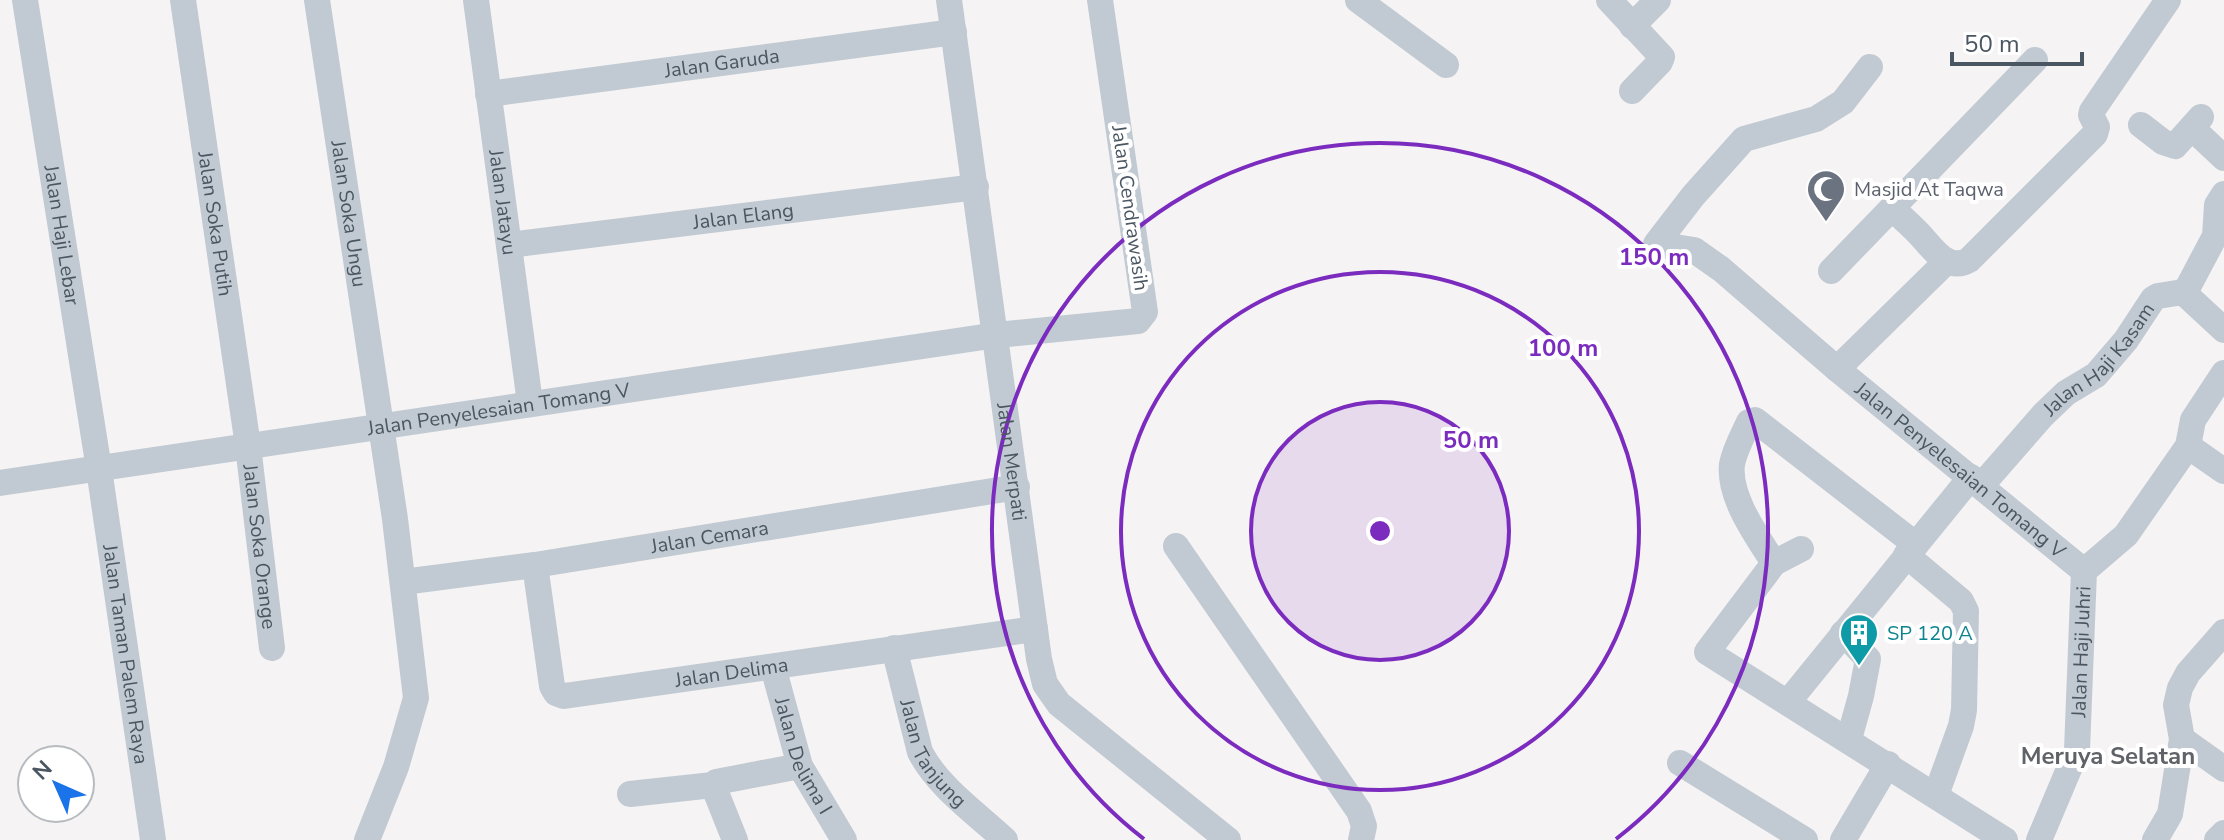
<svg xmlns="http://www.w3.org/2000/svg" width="2224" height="840" font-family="'Nunito Sans',sans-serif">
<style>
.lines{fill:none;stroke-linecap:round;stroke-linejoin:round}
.minor{stroke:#c1cad2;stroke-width:26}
.ring{fill:none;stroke:#7b2cbf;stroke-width:4}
.labels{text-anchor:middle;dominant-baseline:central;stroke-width:8;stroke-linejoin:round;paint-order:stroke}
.street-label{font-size:20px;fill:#4a5661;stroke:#fff}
.worship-label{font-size:20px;fill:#5b616d;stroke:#fff;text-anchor:start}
.culture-label{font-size:20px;fill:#0d838f;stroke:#fff;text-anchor:start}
.quarter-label{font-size:24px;font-weight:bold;fill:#5f6368;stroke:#fff}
.centre{fill:#7b2cbf;stroke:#fff;stroke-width:4}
.ring-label{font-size:24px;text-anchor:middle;font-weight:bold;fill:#7b2cbf;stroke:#fff;stroke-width:8;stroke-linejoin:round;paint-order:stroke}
</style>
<rect width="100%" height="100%" fill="#f5f3f3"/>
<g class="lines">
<!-- minor -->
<g class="minor">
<path id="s1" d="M25 0 99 469 153 840"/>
<path id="s2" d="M183 0 248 446 272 648"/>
<path id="s3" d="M317 0 395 519 416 698 396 767 367 840"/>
<path id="s4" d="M476 0 530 403"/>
<path id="s5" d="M949 0 1039 659 1045 684 1059 704 1228 840"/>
<polyline points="1358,0 1446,65"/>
<polyline points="1609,0 1662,57 1660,62 1632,91"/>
<polyline points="1632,26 1658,0"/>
<path d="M2035 60 1892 208C1901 217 1912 226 1921 236 1934 250 1948 272 1969 260L2095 134 2097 127 2091 115 2092 111 2168 0"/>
<path id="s6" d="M1870 67 1843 102 1816 119 1744 139 1693 196 1656 244 1694 250 1721 269 1837 369 2084 571"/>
<path id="s7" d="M488 94 954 32"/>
<polyline points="2141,125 2163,142 2175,146 2201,117"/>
<polyline points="2192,128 2224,158"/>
<path id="s8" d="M509 245 976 187"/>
<polyline points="1831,271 1892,208"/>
<polyline points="2183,292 2224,330"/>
<polyline points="1837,369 1947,261"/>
<polyline points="2188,446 2224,471"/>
<path id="s9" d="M0 483 997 335 1138 321 1145 312 1100 0"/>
<path id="s10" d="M1981 486 2043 415 2066 393 2096 375 2126 340 2153 299 2158 296 2183 292 2188 287 2215 236 2217 205 2224 194"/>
<polyline points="1176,546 1359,811 1364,826 1361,840"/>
<polyline points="1801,549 1774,563 1707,652 2005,840"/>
<polyline points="1906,555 1961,601 1966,611 1964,710 1961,726 1936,795"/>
<path d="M1774 563C1757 536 1728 497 1732 464 1735 449 1743 435 1749 422L1755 420 1915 544"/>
<path id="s11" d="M535 565 552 686 556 693 564 696 1035 629"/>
<path id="s12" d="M403 582 535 565 1017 487"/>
<polyline points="1843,633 1868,659 1861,696 1849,739"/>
<path id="s13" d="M894 648 920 752C938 787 976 813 1005 840"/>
<path id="s14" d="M773 667 800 766 844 840"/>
<polyline points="1788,702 1971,477"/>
<polyline points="2182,739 2224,769"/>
<polyline points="1680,763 1805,840"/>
<polyline points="630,794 713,785"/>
<polyline points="735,840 713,785 716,782 800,766"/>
<polyline points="1843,840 1888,764"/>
<path id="s15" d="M2039 840 2077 750 2084 571 2126 535 2188 446 2193 420 2224 373"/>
<polyline points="2155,840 2170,814 2182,739 2176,705 2180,688 2188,673 2224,632"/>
<polyline points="2217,840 2224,833"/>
</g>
</g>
<!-- distance rings -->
<circle cx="1380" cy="531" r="129" fill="#7b2cbf" fill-opacity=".12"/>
<g class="ring">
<circle cx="1380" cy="531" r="129"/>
<circle cx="1380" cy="531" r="259"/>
<path d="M1144 839A388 388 0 1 1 1616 839"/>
</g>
<!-- icons -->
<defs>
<g id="mosque-pin" transform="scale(2)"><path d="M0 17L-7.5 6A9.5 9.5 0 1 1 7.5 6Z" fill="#6b7280" stroke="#fff"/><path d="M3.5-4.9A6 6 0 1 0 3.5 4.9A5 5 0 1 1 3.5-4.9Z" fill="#fff"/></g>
<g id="building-pin" transform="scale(2)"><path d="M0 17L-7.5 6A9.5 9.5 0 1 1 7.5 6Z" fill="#0f9aa8" stroke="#fff"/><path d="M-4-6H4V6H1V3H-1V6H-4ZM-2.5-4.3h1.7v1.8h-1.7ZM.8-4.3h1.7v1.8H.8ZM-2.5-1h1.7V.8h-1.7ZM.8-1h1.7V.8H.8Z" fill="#fff"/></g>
</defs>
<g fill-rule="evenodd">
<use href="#mosque-pin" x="1826" y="189"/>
<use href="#building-pin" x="1859" y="633"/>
</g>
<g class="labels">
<!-- street labels -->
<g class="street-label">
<text stroke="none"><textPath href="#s7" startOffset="236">Jalan Garuda</textPath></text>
<text stroke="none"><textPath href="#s4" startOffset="204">Jalan Jatayu</textPath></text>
<text transform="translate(1130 208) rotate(82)">Jalan Cendrawasih</text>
<text stroke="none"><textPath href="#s3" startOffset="216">Jalan Soka Ungu</textPath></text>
<text stroke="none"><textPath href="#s8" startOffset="236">Jalan Elang</textPath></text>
<text stroke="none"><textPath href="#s2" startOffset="226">Jalan Soka Putih</textPath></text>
<text stroke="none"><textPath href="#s1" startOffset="238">Jalan Haji Lebar</textPath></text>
<text stroke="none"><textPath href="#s10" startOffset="174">Jalan Haji Kasam</textPath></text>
<text stroke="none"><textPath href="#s9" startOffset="504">Jalan Penyelesaian Tomang V</textPath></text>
<text stroke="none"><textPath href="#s5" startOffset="466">Jalan Merpati</textPath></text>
<text stroke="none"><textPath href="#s6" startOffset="672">Jalan Penyelesaian Tomang V</textPath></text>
<text stroke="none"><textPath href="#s12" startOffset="310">Jalan Cemara</textPath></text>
<text stroke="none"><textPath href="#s2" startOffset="552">Jalan Soka Orange</textPath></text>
<text stroke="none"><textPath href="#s15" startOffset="196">Jalan Haji Juhri</textPath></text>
<text stroke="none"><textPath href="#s1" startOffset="662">Jalan Taman Palem Raya</textPath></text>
<text stroke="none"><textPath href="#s11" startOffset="308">Jalan Delima</textPath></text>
<text stroke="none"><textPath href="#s13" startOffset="114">Jalan Tanjung</textPath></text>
<text stroke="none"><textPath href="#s14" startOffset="94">Jalan Delima I</textPath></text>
</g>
<!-- worship labels -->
<g class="worship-label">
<text x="1854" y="189">Masjid At Taqwa</text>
</g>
<!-- culture labels -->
<g class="culture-label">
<text x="1887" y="633">SP 120 A</text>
</g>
<!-- quarter labels -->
<g class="quarter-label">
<text x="2108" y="756">Meruya Selatan</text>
</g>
</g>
<circle cx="1380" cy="531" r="12" class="centre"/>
<g class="ring-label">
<text x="1654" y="265">150 m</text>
<text x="1563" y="356">100 m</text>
<text x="1471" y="448">50 m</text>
</g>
<!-- north arrow -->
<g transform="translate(56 784) rotate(315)"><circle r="38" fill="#ffffff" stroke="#b7bbc0" stroke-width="2"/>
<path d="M0-6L14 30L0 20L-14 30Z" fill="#1a73e8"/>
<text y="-12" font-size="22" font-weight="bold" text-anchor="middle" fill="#4a5661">N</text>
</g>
<!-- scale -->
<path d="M1952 52v12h130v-12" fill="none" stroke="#4a5661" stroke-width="4"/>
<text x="1964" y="52" font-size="24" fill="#4a5661" stroke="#ffffff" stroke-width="6" paint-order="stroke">50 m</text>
</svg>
